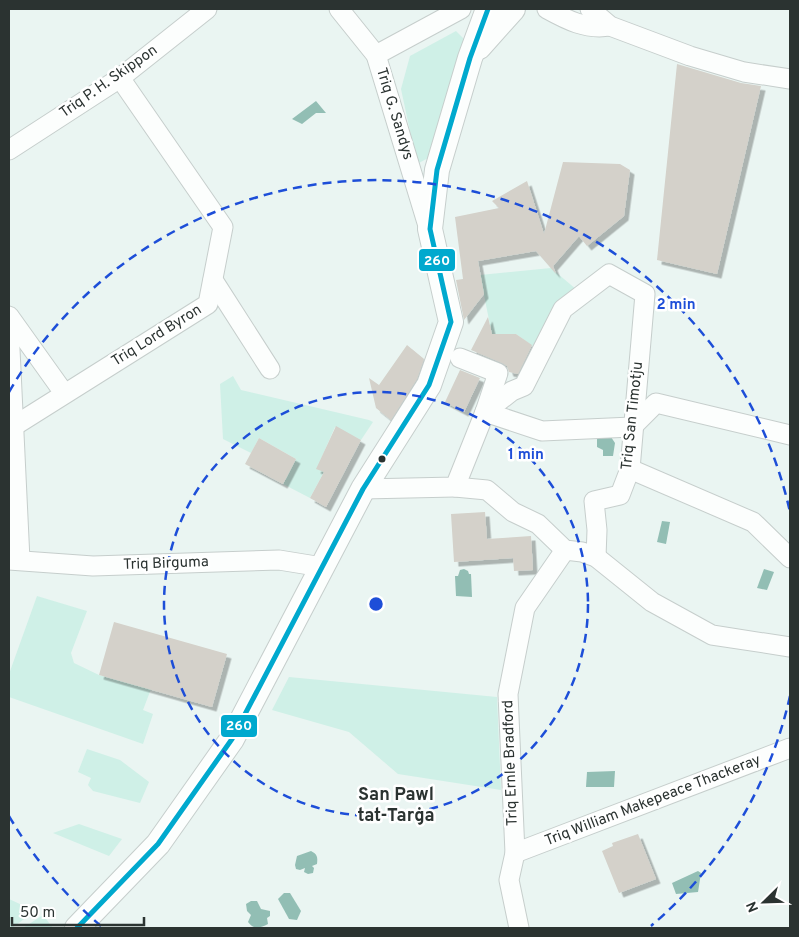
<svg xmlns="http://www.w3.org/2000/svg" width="799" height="937" font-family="Overpass,sans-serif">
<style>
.green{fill:#cff0e7}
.water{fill:#92beb4}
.building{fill:#d4d1ca;filter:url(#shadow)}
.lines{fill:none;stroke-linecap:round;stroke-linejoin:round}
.minor-casing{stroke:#c6cecc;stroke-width:21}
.major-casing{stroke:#c6cecc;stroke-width:26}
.minor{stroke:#fcfefd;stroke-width:19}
.major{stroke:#fcfefd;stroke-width:24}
.bus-1-casing{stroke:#fff;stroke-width:9}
.bus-1{stroke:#00a9ce;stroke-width:5}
.ring{fill:none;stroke:#1d4ed8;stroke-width:2.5;stroke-dasharray:9 6}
.bus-dot{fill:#2b3331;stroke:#fff;stroke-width:2}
.labels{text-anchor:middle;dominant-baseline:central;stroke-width:5;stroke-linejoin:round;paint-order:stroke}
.street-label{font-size:15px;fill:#2b3331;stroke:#fff}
.quarter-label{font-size:18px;font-weight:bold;fill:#2b3331;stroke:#fff}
.centre{fill:#1d4ed8;stroke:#fff;stroke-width:2.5}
.ring-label{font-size:15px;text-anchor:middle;font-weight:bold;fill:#1d4ed8;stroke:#fff;stroke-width:5;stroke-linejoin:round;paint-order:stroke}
.line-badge{stroke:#fff;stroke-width:2}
.badge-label{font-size:14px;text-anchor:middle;font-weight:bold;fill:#fff}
</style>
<defs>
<filter id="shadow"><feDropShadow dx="4.5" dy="4.5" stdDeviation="0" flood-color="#0004"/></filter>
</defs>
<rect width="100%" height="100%" fill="#eaf5f2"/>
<!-- green -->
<g class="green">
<polygon points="456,31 464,39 430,157 417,164 401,89 410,56"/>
<polygon points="551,268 577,290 537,349 516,334 492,335 480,275"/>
<polygon points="233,376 241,390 369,420 373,422 361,440 335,427 317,468 324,472 310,498 283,484 296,459 259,438 251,453 223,439 220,384"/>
<polygon points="37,596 87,611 71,653 74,663 99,675 151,689 143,710 153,714 143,744 9,697 9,674"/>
<polygon points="289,677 497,697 501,790 398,774 349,732 272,710"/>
<polygon points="87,749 120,760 149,782 140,803 93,791 88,785 91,778 78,772"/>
<polygon points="79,824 122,839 109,856 53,833"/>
<polygon points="9,899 35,911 12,928 9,927"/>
<polygon points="43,915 53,928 23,928"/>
</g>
<!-- water -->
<g class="water">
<polygon points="316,101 326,113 316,113 302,124 292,119"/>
<polygon points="611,437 615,443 613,456 603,456 603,450 597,447 597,438"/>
<polygon points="662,521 670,522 666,544 657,542"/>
<polygon points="464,569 468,571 469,574 471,574 472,597 456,596 455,576 458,576 460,570"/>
<polygon points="764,569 774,572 767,590 757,588"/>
<polygon points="615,771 614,787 586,787 587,772"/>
<path d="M311 851C317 854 318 857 317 864L312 866 314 868 313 873 308 874 304 872 305 868 300 870 296 869 295 865 297 856Z"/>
<polygon points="698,871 701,873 698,892 676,894 672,883"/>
<polygon points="284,893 290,893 301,911 297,920 289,919 278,899"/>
<path d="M251 901H257L261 909 270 911V916L267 918 268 924C260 928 254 930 248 922L251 915 247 911 246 904Z"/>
</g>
<!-- building -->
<g class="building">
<polygon points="677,64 741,83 761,86 717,274 657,260"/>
<polygon points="563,162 620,164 630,170 624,216 587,246 579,236 553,266 556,274 536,251 478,261 484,294 464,320 456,280 463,279 455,217 499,208 492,201 527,181 544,234"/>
<polygon points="488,317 492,334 516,334 532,345 518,374 509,372 507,366 502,363 471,350"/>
<polygon points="407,345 424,359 417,379 391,420 376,408 369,378 379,385"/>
<polygon points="460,370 480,378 464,412 445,402"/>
<polygon points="336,426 361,440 326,507 310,498 324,472 316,469"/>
<polygon points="259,438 296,459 283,484 245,464"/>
<polygon points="485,512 487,539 531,536 533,570 514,571 513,558 454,562 451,514"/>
<polygon points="114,622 227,654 212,707 99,675"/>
<polygon points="638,834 656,879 619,893 602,851 613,846 612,843"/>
</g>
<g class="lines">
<!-- minor casing -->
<g class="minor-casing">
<g id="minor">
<polyline points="339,9 376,55 428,226"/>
<path d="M547 9C567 20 586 30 610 26"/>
<polyline points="590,9 610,26 690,56 744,72 790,79"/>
<polyline points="376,55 461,9"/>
<polyline points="9,150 120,78 207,9"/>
<polyline points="213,280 270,369"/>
<polyline points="9,316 64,393"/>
<polyline points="9,328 20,560"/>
<polyline points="485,412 512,391 524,386 563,309 609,274 645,294 630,469 620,495 594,501 597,530 596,557"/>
<polyline points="485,412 542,431 632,427 656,403 790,435"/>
<polyline points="14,426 208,304 223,227 120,78"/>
<polyline points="630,469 753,522 790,558"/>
<polyline points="455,487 487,490 513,512 538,524 565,550 582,552 596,557 652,602 712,635 790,647"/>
<polyline points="363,489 455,487 485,412 498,373 460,358"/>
<polyline points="9,560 93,566 279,560 322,567"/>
<polyline points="515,853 790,748"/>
<polyline points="519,928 509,880 515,853 508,694 525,608 565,550"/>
</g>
</g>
<!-- major casing -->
<g class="major-casing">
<g id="major">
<polyline points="479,47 513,9"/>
<polyline points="77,928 158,844 232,739 363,489 429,385 451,322 430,229 437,170 470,58 488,9"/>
</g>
</g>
<!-- minor -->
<use href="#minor" class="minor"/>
<!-- major -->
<use href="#major" class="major"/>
<!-- bus-1 casing -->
<g class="bus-1-casing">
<polyline id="bus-1" points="77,928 158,844 232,739 363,489 429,385 451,322 430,229 437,170 470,58 488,9"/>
</g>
<!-- bus-1 -->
<use href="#bus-1" class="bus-1"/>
</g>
<!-- distance rings -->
<g class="ring">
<circle cx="376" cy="604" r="212"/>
<path d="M790 696A424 424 0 0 1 651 926M101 926A424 424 0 0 1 9 816M9 392A424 424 0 0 1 790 512"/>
</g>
<!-- markers -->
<circle class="bus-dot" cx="382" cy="459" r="4.5"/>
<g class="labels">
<!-- street labels -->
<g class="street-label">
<text transform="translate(109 82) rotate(-35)">Triq P. H. Skippon</text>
<text transform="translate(394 114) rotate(73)">Triq G. Sandys</text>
<text transform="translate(157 336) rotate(-32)">Triq Lord Byron</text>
<text transform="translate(633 416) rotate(-84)">Triq San Timotju</text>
<text transform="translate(166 564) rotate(-2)">Triq Birguma</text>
<text transform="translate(511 763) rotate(-92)">Triq Ernle Bradford</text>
<text transform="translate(653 801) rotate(-21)">Triq William Makepeace Thackeray</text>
</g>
<!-- quarter labels -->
<g class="quarter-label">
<text x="396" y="795">San Pawl<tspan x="396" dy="21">tat-Tarġa</tspan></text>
</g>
</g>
<circle cx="376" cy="604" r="8" class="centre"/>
<g class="ring-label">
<text x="676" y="309">2 min</text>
<text x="526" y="459">1 min</text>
</g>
<g class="line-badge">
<rect x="418" y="248" width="38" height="24" rx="5" fill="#00a9ce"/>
<rect x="220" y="714" width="38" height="24" rx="5" fill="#00a9ce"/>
</g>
<g class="badge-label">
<text x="437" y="265">260</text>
<text x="239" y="730">260</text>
</g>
<!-- border -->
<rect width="799" height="937" fill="none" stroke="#2b3331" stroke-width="20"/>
<!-- north arrow -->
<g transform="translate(764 902) rotate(247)" stroke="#ffffff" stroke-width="4" paint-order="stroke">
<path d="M0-4L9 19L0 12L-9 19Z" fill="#2b3331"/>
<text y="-8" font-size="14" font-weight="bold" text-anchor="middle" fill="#2b3331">N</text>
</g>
<!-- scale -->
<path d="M12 917v8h132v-8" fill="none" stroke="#2b3331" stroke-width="2.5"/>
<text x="20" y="917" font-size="15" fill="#2b3331" stroke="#ffffff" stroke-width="4" paint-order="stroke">50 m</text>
</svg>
